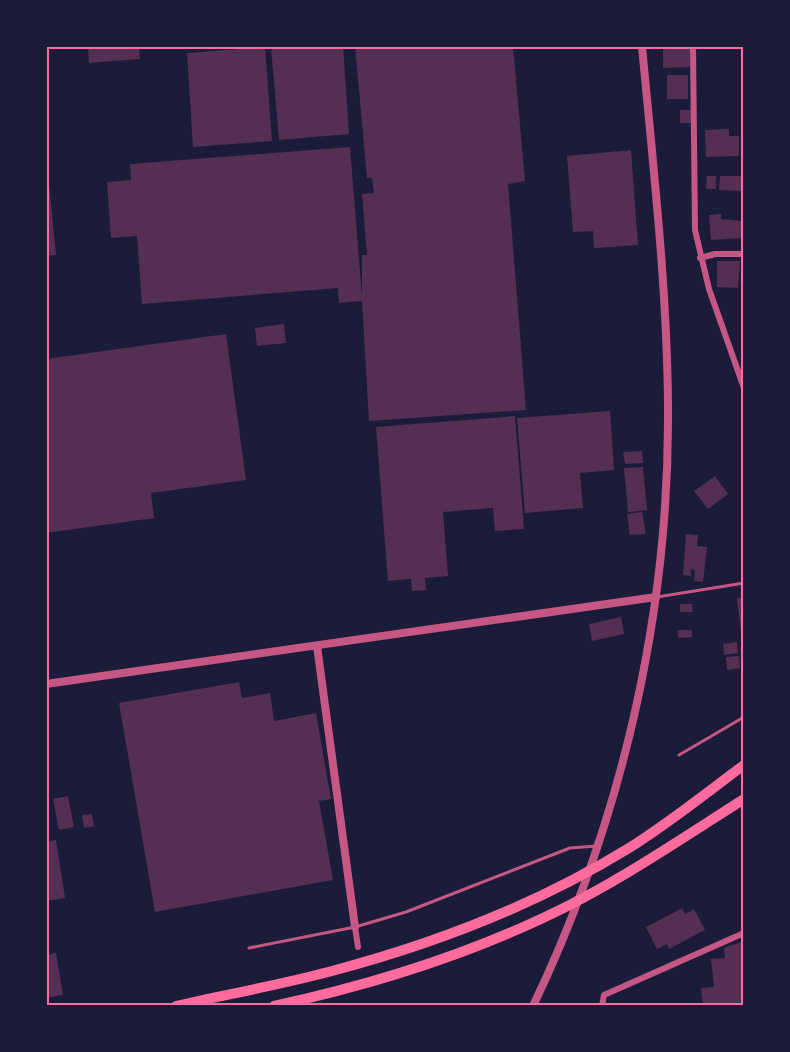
<svg xmlns="http://www.w3.org/2000/svg" width="790" height="1052" font-family="Commissioner,sans-serif">
<style>
.building{fill:#542f53}
.lines{fill:none;stroke-linecap:round;stroke-linejoin:round}
.service{stroke:#c65784;stroke-width:3}
.minor{stroke:#c65784;stroke-width:6}
.tertiary{stroke:#c65784;stroke-width:8}
.trunk{stroke:#ff6b9d;stroke-width:10}
.neatline{fill:none;stroke:#ff6b9d;stroke-width:2}
</style>
<rect width="100%" height="100%" fill="#1b1b3a"/>
<!-- building -->
<g class="building">
<polygon points="88,46 139,46 140,59 89,63"/>
<polygon points="343,46 349,134 279,140 271,47"/>
<polygon points="355,46 513,46 525,181 508,184 526,410 369,421 362,301 339,303 338,288 142,304 137,236 111,238 107,182 131,180 130,164 350,147 362,297 362,255 367,255 362,194 374,193 372,178 367,178"/>
<polygon points="663,46 690,46 690,67 663,68"/>
<polygon points="265,47 272,141 193,147 187,53"/>
<rect x="667" y="75" width="21" height="24"/>
<polygon points="680,110 691,110 692,123 680,123"/>
<polygon points="729,129 729,136 739,136 739,156 706,157 705,130"/>
<polygon points="631,150 638,245 594,248 593,231 573,232 567,156"/>
<polygon points="46,151 56,255 46,256"/>
<polygon points="707,176 716,176 716,189 706,189"/>
<polygon points="720,176 741,176 741,191 719,190"/>
<polygon points="721,214 721,219 741,221 742,238 711,240 709,215"/>
<polygon points="717,261 740,261 738,288 717,287"/>
<polygon points="284,324 286,343 257,346 255,328"/>
<polygon points="226,334 246,480 151,493 154,518 46,533 46,359"/>
<polygon points="610,411 614,470 580,473 583,508 525,513 517,418"/>
<polygon points="515,416 524,529 495,531 493,508 443,512 448,576 425,578 426,590 412,591 411,579 388,581 376,427"/>
<polygon points="642,451 643,463 625,464 623,452"/>
<polygon points="643,467 647,510 628,512 624,468"/>
<polygon points="715,476 728,494 708,509 694,491"/>
<polygon points="642,512 646,534 630,535 627,514"/>
<polygon points="686,534 698,535 697,546 707,547 703,582 694,581 695,570 691,569 691,576 683,575"/>
<polygon points="744,597 744,640 742,640 737,598"/>
<polygon points="680,604 692,604 693,612 680,612"/>
<polygon points="621,617 624,634 592,641 589,624"/>
<polygon points="678,630 692,630 692,637 678,638"/>
<polygon points="737,642 738,653 724,655 723,644"/>
<polygon points="739,656 740,668 727,670 726,657"/>
<polygon points="239,682 242,698 270,693 274,721 316,713 331,799 319,801 333,880 155,912 119,703"/>
<polygon points="68,796 74,827 59,830 53,799"/>
<polygon points="92,814 94,826 84,828 82,815"/>
<polygon points="56,840 65,898 46,901 46,842"/>
<polygon points="682,908 685,914 694,909 705,930 669,949 667,944 657,949 646,927"/>
<polygon points="744,941 744,1006 703,1006 701,988 714,987 711,959 725,958 724,948"/>
<polygon points="56,953 63,995 46,998 46,955"/>
</g>
<g class="lines">
<!-- service -->
<g class="service">
<polyline points="657,597 744,583"/>
<polyline points="679,755 744,717"/>
<polyline points="249,948 355,927 406,912 570,848 596,846"/>
</g>
<!-- minor -->
<g class="minor">
<polyline points="693,46 695,230 709,289 744,388"/>
<polyline points="700,258 715,254 744,254"/>
<polyline points="355,927 358,947"/>
<polyline points="602,1006 604,995 744,933"/>
</g>
<!-- tertiary -->
<g class="tertiary">
<polyline points="317,646 355,927"/>
<polyline points="46,684 656,597"/>
<path d="M533 1006C622 820 670 612 668 405 667 286 653 165 642 46"/>
</g>
<!-- trunk -->
<g class="trunk">
<path d="M176 1006C228 994 280 985 332 971 434 944 538 904 629 848 669 823 706 793 744 765"/>
<path d="M274 1006C366 986 458 958 543 918 614 885 678 841 744 799"/>
</g>
</g>
<!-- border -->
<rect width="790" height="1052" fill="none" stroke="#1b1b3a" stroke-width="96"/>
<rect x="48" y="48" width="694" height="956" class="neatline"/>
</svg>
